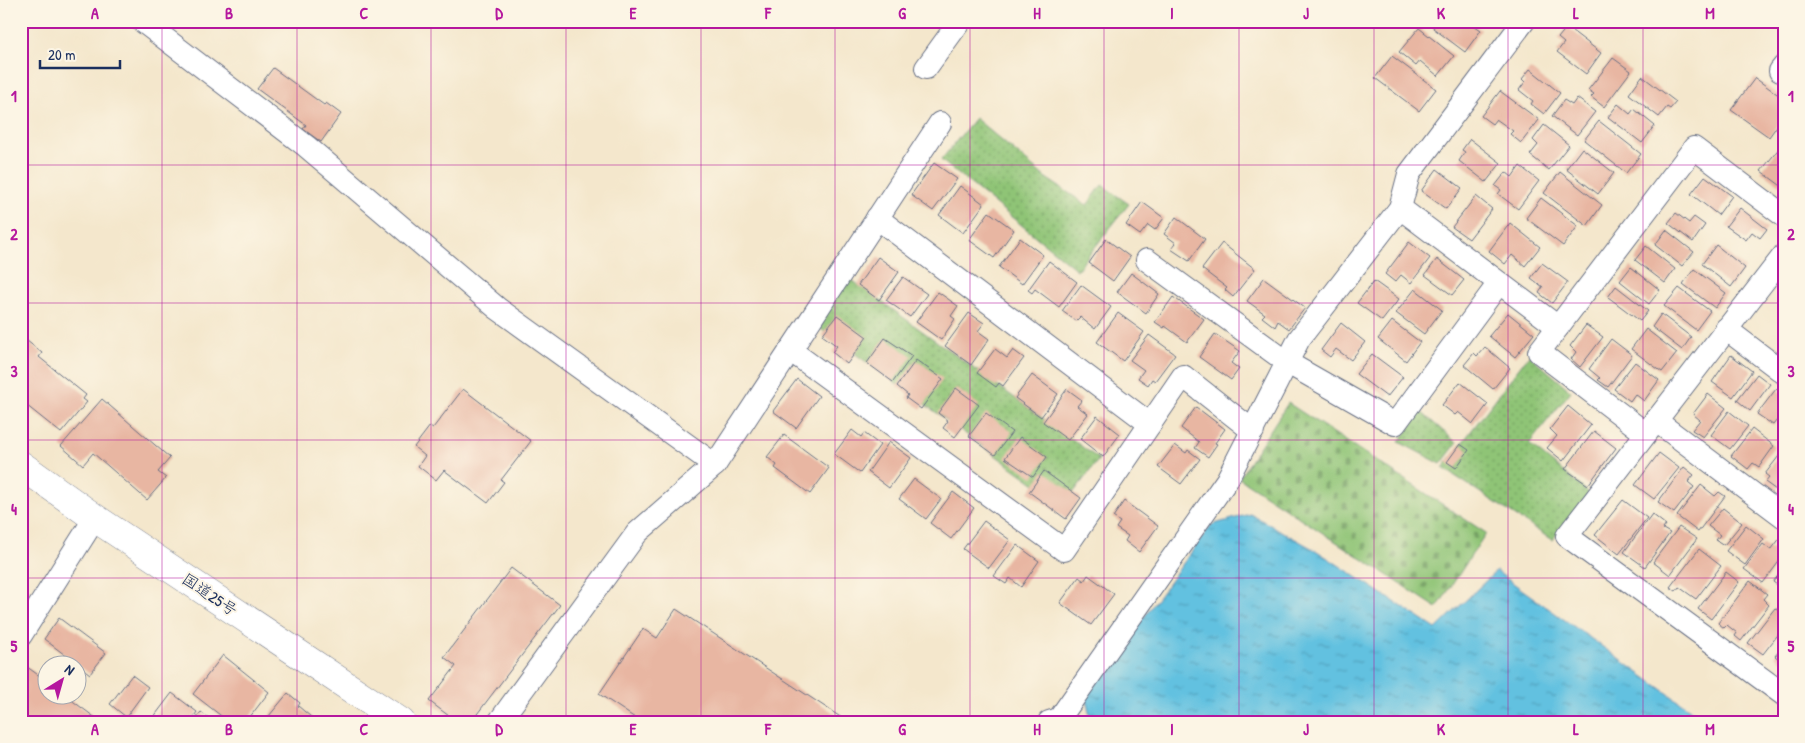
<svg xmlns="http://www.w3.org/2000/svg" width="1805" height="743" font-family="'Patrick Hand','Klee One',sans-serif">
<style>
.cemetery{fill:url(#cemetery-stones);stroke:#557a6a}
.park{fill:url(#park-dots);stroke:#557a6a}
.water{fill:url(#water-ripples);stroke:#3e789f}
.building{fill:#e8b6a2}
.lines{fill:none;stroke-linecap:round;stroke-linejoin:round}
.minor-casing{stroke:#676f84;stroke-width:24}
.trunk-casing{stroke:#676f84;stroke-width:29}
.minor{stroke:#fff;stroke-width:22}
.trunk{stroke:#fff;stroke-width:28}
.grid{fill:none;stroke:#b5179e;stroke-width:1;stroke-opacity:0.55}
.labels{text-anchor:middle;dominant-baseline:central;stroke-width:4;stroke-linejoin:round;paint-order:stroke}
.street-label{font-size:16px;fill:#1b2f5e;stroke:#fcf5e5}
.neatline{fill:none;stroke:#b5179e;stroke-width:2}
.grid-label{font-size:16px;text-anchor:middle;font-weight:bold;fill:#b5179e}
</style>
<defs>
<pattern id="cemetery-stones" width="16" height="16" patternUnits="userSpaceOnUse" patternTransform="scale(1.25)"><rect width="16" height="16" fill="#8fc476"/><path d="M2 7V4a2 2 0 0 1 4 0v3zM10 15v-3a2 2 0 0 1 4 0v3z" fill="#74a064"/></pattern>
<pattern id="park-dots" width="8" height="8" patternUnits="userSpaceOnUse" patternTransform="scale(1.25)"><rect width="8" height="8" fill="#8fc476"/><path d="M2 2h.1M6 6h.1" fill="none" stroke="#74a064" stroke-width="1.8" stroke-linecap="round"/></pattern>
<pattern id="water-ripples" width="26" height="14" patternUnits="userSpaceOnUse" patternTransform="scale(1.25)"><rect width="26" height="14" fill="#62c1e0"/><path d="M2 4q2-2 4 0t4 0M15 11q2-2 4 0t4 0" fill="none" stroke="#509db9"/></pattern>
</defs>
<rect width="100%" height="100%" fill="#fcf5e5"/>
<filter id="ink" filterUnits="userSpaceOnUse"><feTurbulence type="fractalNoise" baseFrequency=".02" numOctaves="2"/><feDisplacementMap in="SourceGraphic" scale="10" xChannelSelector="R" yChannelSelector="G"/><feConvolveMatrix kernelMatrix="1 2 1 2 8 2 1 2 1" color-interpolation-filters="sRGB"/></filter>
<filter id="wash" filterUnits="userSpaceOnUse"><feTurbulence type="fractalNoise" baseFrequency=".0096" numOctaves="4" result="noise"/><feDisplacementMap in="SourceGraphic" scale="20" xChannelSelector="R" yChannelSelector="G"/><feGaussianBlur stdDeviation="1.12" result="paint"/><feColorMatrix in="noise" values="0 0 0 0 0 0 0 0 0 0 0 0 0 0 0 0 0 1.4 0 .05"/><feComposite in="paint" operator="in"/></filter>
<g filter="url(#wash)">
<rect width="100%" height="100%" fill="#f4e7cc"/>
<!-- cemetery -->
<polygon class="cemetery" points="1288,403 1486,533 1437,608 1239,478"/>
<!-- park -->
<g class="park">
<polygon points="975,118 1046,178 1087,205 1102,185 1129,204 1077,270 941,160"/>
<polygon points="849,278 1099,459 1064,505 814,324"/>
<polygon points="1529,355 1571,391 1529,444 1589,493 1552,540 1443,468"/>
<polygon points="1421,412 1457,443 1441,464 1399,442"/>
</g>
<!-- water -->
<polygon class="water" points="1250,514 1317,551 1436,629 1496,571 1708,722 1091,722 1086,697 1211,525"/>
<g id="blocks">
<!-- building -->
<g class="building">
<polygon points="1437,21 1468,21 1481,30 1465,52 1433,28"/>
<polygon points="1567,27 1601,53 1586,74 1557,52 1564,43 1558,38"/>
<polygon points="1419,28 1454,56 1438,76 1420,61 1416,66 1399,52"/>
<polygon points="1392,56 1436,89 1419,111 1375,78"/>
<polygon points="1613,58 1631,71 1604,107 1591,97 1594,94 1588,90"/>
<polygon points="273,68 324,105 326,103 341,114 321,142 303,129 306,125 257,89"/>
<polygon points="1530,69 1560,93 1544,114 1531,104 1533,101 1519,90 1525,82 1522,79"/>
<polygon points="1642,76 1676,102 1670,109 1667,107 1659,117 1629,94"/>
<polygon points="1755,78 1784,99 1784,116 1769,137 1731,110"/>
<polygon points="1500,91 1539,120 1521,143 1510,134 1513,131 1496,119 1492,124 1481,116"/>
<polygon points="1577,98 1595,112 1577,135 1552,116 1564,100 1572,105"/>
<polygon points="1618,104 1630,114 1634,109 1655,126 1642,143 1608,117"/>
<polygon points="1599,121 1641,154 1626,173 1584,140"/>
<polygon points="1544,125 1569,145 1549,170 1530,155 1538,145 1533,140"/>
<polygon points="1470,139 1501,163 1486,182 1459,161 1465,152 1462,150"/>
<polygon points="1781,146 1784,148 1784,188 1761,171"/>
<polygon points="1582,148 1614,173 1598,194 1566,169"/>
<polygon points="934,163 957,179 933,211 911,195"/>
<polygon points="1520,166 1539,181 1518,209 1498,194 1501,190 1495,186 1506,172 1512,177"/>
<polygon points="1437,169 1462,188 1446,209 1421,191"/>
<polygon points="1560,172 1602,205 1587,226 1544,193"/>
<polygon points="1705,176 1732,196 1718,215 1691,194"/>
<polygon points="960,186 984,204 963,233 939,215"/>
<polygon points="1476,196 1492,209 1469,239 1452,227"/>
<polygon points="1541,198 1578,226 1563,246 1526,218"/>
<polygon points="1142,202 1164,218 1155,230 1148,225 1140,235 1126,225"/>
<polygon points="1740,208 1767,229 1760,238 1752,232 1746,240 1726,226"/>
<polygon points="989,212 1014,230 994,258 969,240"/>
<polygon points="1676,213 1689,223 1694,217 1705,225 1693,242 1668,223"/>
<polygon points="1176,217 1205,239 1189,261 1171,249 1176,243 1164,234"/>
<polygon points="1510,223 1540,247 1525,266 1512,255 1505,264 1489,251"/>
<polygon points="1666,230 1694,252 1682,266 1655,245"/>
<polygon points="1020,238 1043,255 1022,284 999,267"/>
<polygon points="1106,239 1130,257 1113,281 1089,263"/>
<polygon points="1409,242 1430,258 1411,283 1401,275 1395,282 1385,274"/>
<polygon points="1222,243 1255,269 1233,297 1225,290 1227,288 1202,269"/>
<polygon points="1716,245 1745,268 1731,287 1702,264"/>
<polygon points="1646,246 1675,269 1665,283 1635,260"/>
<polygon points="878,257 899,272 879,300 858,285"/>
<polygon points="1437,259 1464,280 1452,295 1425,275"/>
<polygon points="1049,261 1077,282 1059,307 1035,289 1032,293 1028,290"/>
<polygon points="1542,263 1568,282 1552,303 1539,293 1543,287 1531,278"/>
<polygon points="1631,267 1660,290 1649,304 1620,281"/>
<polygon points="1694,269 1726,293 1715,308 1683,284"/>
<polygon points="1131,273 1159,294 1146,313 1117,292"/>
<polygon points="903,277 927,294 910,317 886,300"/>
<polygon points="1264,278 1305,308 1289,329 1278,321 1275,327 1262,317 1265,314 1247,301"/>
<polygon points="1374,281 1399,299 1382,321 1357,303"/>
<polygon points="1081,285 1111,307 1095,329 1080,317 1076,321 1062,311"/>
<polygon points="1616,286 1648,311 1640,321 1608,297"/>
<polygon points="1679,288 1710,311 1696,330 1664,306"/>
<polygon points="1415,289 1442,310 1424,334 1396,313"/>
<polygon points="938,292 958,306 951,316 955,319 941,340 916,322"/>
<polygon points="1173,297 1204,319 1187,342 1165,326 1164,328 1155,322"/>
<polygon points="969,313 984,323 978,331 989,339 971,365 945,346"/>
<polygon points="1118,313 1144,332 1123,361 1097,342"/>
<polygon points="1508,313 1534,334 1515,357 1489,336"/>
<polygon points="1661,314 1691,337 1682,350 1652,327"/>
<polygon points="837,315 867,337 847,364 832,352 837,346 822,335"/>
<polygon points="1392,321 1420,342 1406,361 1378,339"/>
<polygon points="1341,323 1365,342 1351,360 1336,349 1330,357 1321,350"/>
<polygon points="1586,325 1603,337 1580,367 1571,359 1576,352 1570,346"/>
<polygon points="1646,329 1677,353 1662,372 1631,349"/>
<polygon points="1215,334 1240,351 1231,363 1239,369 1231,380 1199,357"/>
<polygon points="1149,335 1175,354 1155,381 1152,379 1148,385 1138,378 1144,370 1130,360"/>
<polygon points="21,336 42,353 39,357 86,395 83,399 87,402 61,433 21,401"/>
<polygon points="885,338 912,356 893,382 867,363"/>
<polygon points="1611,339 1632,355 1608,387 1598,380 1600,378 1589,369"/>
<polygon points="1485,347 1510,368 1493,389 1464,365 1474,353 1477,356"/>
<polygon points="995,349 1007,358 1013,350 1024,358 1003,386 999,383 996,387 977,373"/>
<polygon points="1372,354 1403,377 1387,397 1356,374"/>
<polygon points="1731,355 1752,371 1733,397 1712,382"/>
<polygon points="916,360 943,379 921,409 906,398 908,395 897,386"/>
<polygon points="1635,362 1659,380 1644,401 1635,394 1630,401 1614,389"/>
<polygon points="1757,374 1770,384 1750,411 1737,400"/>
<polygon points="1032,375 1058,394 1041,417 1015,398"/>
<polygon points="797,379 819,396 796,428 773,411"/>
<polygon points="1460,382 1488,404 1473,424 1458,412 1455,415 1442,405"/>
<polygon points="956,388 979,405 955,437 943,428 948,421 938,413"/>
<polygon points="463,389 531,441 501,480 504,482 488,503 444,470 436,480 418,466 425,456 414,447 430,426 433,428"/>
<polygon points="1067,389 1082,400 1077,406 1088,414 1068,440 1043,422"/>
<polygon points="1776,389 1784,395 1784,411 1773,425 1757,414"/>
<polygon points="1708,394 1726,408 1703,437 1692,430 1700,420 1693,414"/>
<polygon points="102,399 170,458 158,472 166,478 147,500 93,453 83,465 61,446"/>
<polygon points="1568,406 1591,425 1563,461 1547,448 1557,436 1550,429"/>
<polygon points="1196,407 1225,429 1215,443 1217,444 1208,457 1195,448 1199,442 1181,428"/>
<polygon points="1729,411 1748,426 1730,449 1711,435"/>
<polygon points="986,413 1012,432 995,455 969,436"/>
<polygon points="1097,416 1120,434 1103,457 1080,439"/>
<polygon points="1752,429 1774,446 1759,467 1753,463 1748,469 1731,456"/>
<polygon points="852,430 861,437 864,433 880,445 860,473 834,454"/>
<polygon points="1594,431 1616,448 1588,485 1565,469"/>
<polygon points="784,435 829,468 810,494 775,468 777,465 767,457"/>
<polygon points="1020,437 1047,457 1033,477 1005,458"/>
<polygon points="889,442 911,458 889,488 868,472"/>
<polygon points="1460,444 1469,450 1456,468 1447,462"/>
<polygon points="1175,445 1186,453 1188,450 1200,459 1181,484 1158,467"/>
<polygon points="1782,452 1784,454 1784,480 1776,490 1765,482 1769,477 1765,474"/>
<polygon points="1659,453 1679,468 1654,499 1635,485"/>
<polygon points="1684,467 1694,475 1688,482 1694,487 1674,513 1658,502"/>
<polygon points="1044,471 1081,498 1066,519 1029,492"/>
<polygon points="914,479 941,499 926,519 899,499"/>
<polygon points="1701,485 1715,496 1719,492 1725,496 1698,532 1677,516"/>
<polygon points="953,492 974,508 951,539 930,523"/>
<polygon points="1623,500 1647,518 1619,554 1595,535"/>
<polygon points="1124,501 1158,526 1139,552 1125,541 1128,536 1116,528 1120,522 1113,517"/>
<polygon points="1723,508 1742,523 1724,545 1716,540 1720,535 1708,526"/>
<polygon points="1652,514 1666,525 1663,529 1670,533 1645,567 1624,552"/>
<polygon points="984,521 1010,540 989,568 963,549"/>
<polygon points="1746,525 1764,539 1745,565 1726,551"/>
<polygon points="1679,527 1697,539 1670,575 1653,562"/>
<polygon points="1781,537 1784,538 1784,555 1763,583 1744,569 1763,544 1771,550"/>
<polygon points="1017,545 1039,561 1021,587 1010,578 1006,584 994,576"/>
<polygon points="1699,549 1721,566 1696,599 1679,587 1676,591 1670,587"/>
<polygon points="511,568 560,605 471,722 457,722 429,701 456,666 444,657"/>
<polygon points="1784,568 1784,590 1773,582"/>
<polygon points="1726,572 1739,582 1711,619 1698,609"/>
<polygon points="1088,575 1114,594 1091,625 1060,603 1079,577 1084,581"/>
<polygon points="1750,581 1767,594 1763,599 1769,605 1741,641 1735,636 1737,633 1727,625 1724,628 1718,623"/>
<polygon points="1775,608 1784,615 1784,627 1763,654 1748,643"/>
<polygon points="676,609 848,722 641,722 599,694 643,629 657,638"/>
<polygon points="59,618 106,653 90,674 44,639"/>
<polygon points="1784,645 1784,663 1775,656"/>
<polygon points="223,655 269,692 246,722 229,722 193,694"/>
<polygon points="23,664 48,682 48,696 66,696 101,722 21,722 21,707 23,704 21,703 21,666"/>
<polygon points="132,675 148,687 126,717 110,704"/>
<polygon points="172,693 197,712 190,722 150,722"/>
<polygon points="288,693 300,703 298,706 317,722 264,722"/>
<polygon points="201,712 214,722 197,722 194,720"/>
</g>
</g>
</g>
<g filter="url(#ink)">
<use href="#blocks" fill-opacity="0" stroke="#676f84" stroke-width="1"/>
<g class="lines">
<!-- minor casing -->
<g class="minor-casing">
<g id="minor">
<polyline points="142,21 306,146 497,308 715,465"/>
<polyline points="926,68 960,21"/>
<polyline points="1780,71 1784,66"/>
<polyline points="1400,208 1558,327"/>
<polyline points="877,218 1150,424"/>
<polyline points="1784,255 1567,536 1784,695"/>
<polyline points="1147,260 1288,363 1395,424 1499,283"/>
<polyline points="1726,329 1784,373"/>
<polyline points="790,350 1064,550 1183,376 1253,431"/>
<polyline points="1655,420 1784,517"/>
<polyline points="1645,433 1539,352 1694,148 1784,216"/>
<polyline points="21,635 95,518"/>
<polyline points="499,722 637,533 715,465 940,123"/>
<polyline points="1049,722 1059,719 1227,480 1299,339 1400,208 1409,174 1524,21"/>
</g>
</g>
<!-- trunk casing -->
<g class="trunk-casing">
<polyline id="trunk" points="21,465 95,518 401,722"/>
</g>
<!-- minor -->
<use href="#minor" class="minor"/>
<!-- trunk -->
<use href="#trunk" class="trunk"/>
</g>
</g>
<!-- grid -->
<path class="grid" d="M162 21V722M297 21V722M431 21V722M566 21V722M701 21V722M835 21V722M970 21V722M1104 21V722M1239 21V722M1374 21V722M1508 21V722M1643 21V722M21 165H1784M21 303H1784M21 440H1784M21 578H1784"/>
<g class="labels">
<!-- street labels -->
<g class="street-label">
<text transform="translate(210 594) rotate(34)">国道25号</text>
</g>
</g>
<!-- margin -->
<rect width="1805" height="743" fill="none" stroke="#fcf5e5" stroke-width="55"/>
<!-- north arrow -->
<g transform="translate(62 680) rotate(37)"><circle r="24" fill="#fcf5e5" stroke="#a2a6af"/>
<path d="M0-4L9 19L0 12L-9 19Z" fill="#b5179e"/>
<text y="-8" font-size="14" font-weight="bold" text-anchor="middle" fill="#1b2f5e">N</text>
</g>
<!-- scale -->
<path d="M40 60v8h80v-8" fill="none" stroke="#1b2f5e" stroke-width="2.5"/>
<text x="48" y="60" font-size="15" fill="#1b2f5e" stroke="#fcf5e5" stroke-width="4" paint-order="stroke">20 m</text>
<rect x="28" y="28" width="1750" height="688" class="neatline"/>
<g class="grid-label">
<text x="95" y="19">A</text>
<text x="229" y="19">B</text>
<text x="364" y="19">C</text>
<text x="499" y="19">D</text>
<text x="633" y="19">E</text>
<text x="768" y="19">F</text>
<text x="902" y="19">G</text>
<text x="1037" y="19">H</text>
<text x="1172" y="19">I</text>
<text x="1306" y="19">J</text>
<text x="1441" y="19">K</text>
<text x="1576" y="19">L</text>
<text x="1710" y="19">M</text>
<text x="14" y="102">1</text>
<text x="1791" y="102">1</text>
<text x="14" y="240">2</text>
<text x="1791" y="240">2</text>
<text x="14" y="377">3</text>
<text x="1791" y="377">3</text>
<text x="14" y="515">4</text>
<text x="1791" y="515">4</text>
<text x="14" y="652">5</text>
<text x="1791" y="652">5</text>
<text x="95" y="735">A</text>
<text x="229" y="735">B</text>
<text x="364" y="735">C</text>
<text x="499" y="735">D</text>
<text x="633" y="735">E</text>
<text x="768" y="735">F</text>
<text x="902" y="735">G</text>
<text x="1037" y="735">H</text>
<text x="1172" y="735">I</text>
<text x="1306" y="735">J</text>
<text x="1441" y="735">K</text>
<text x="1576" y="735">L</text>
<text x="1710" y="735">M</text>
</g>
</svg>
